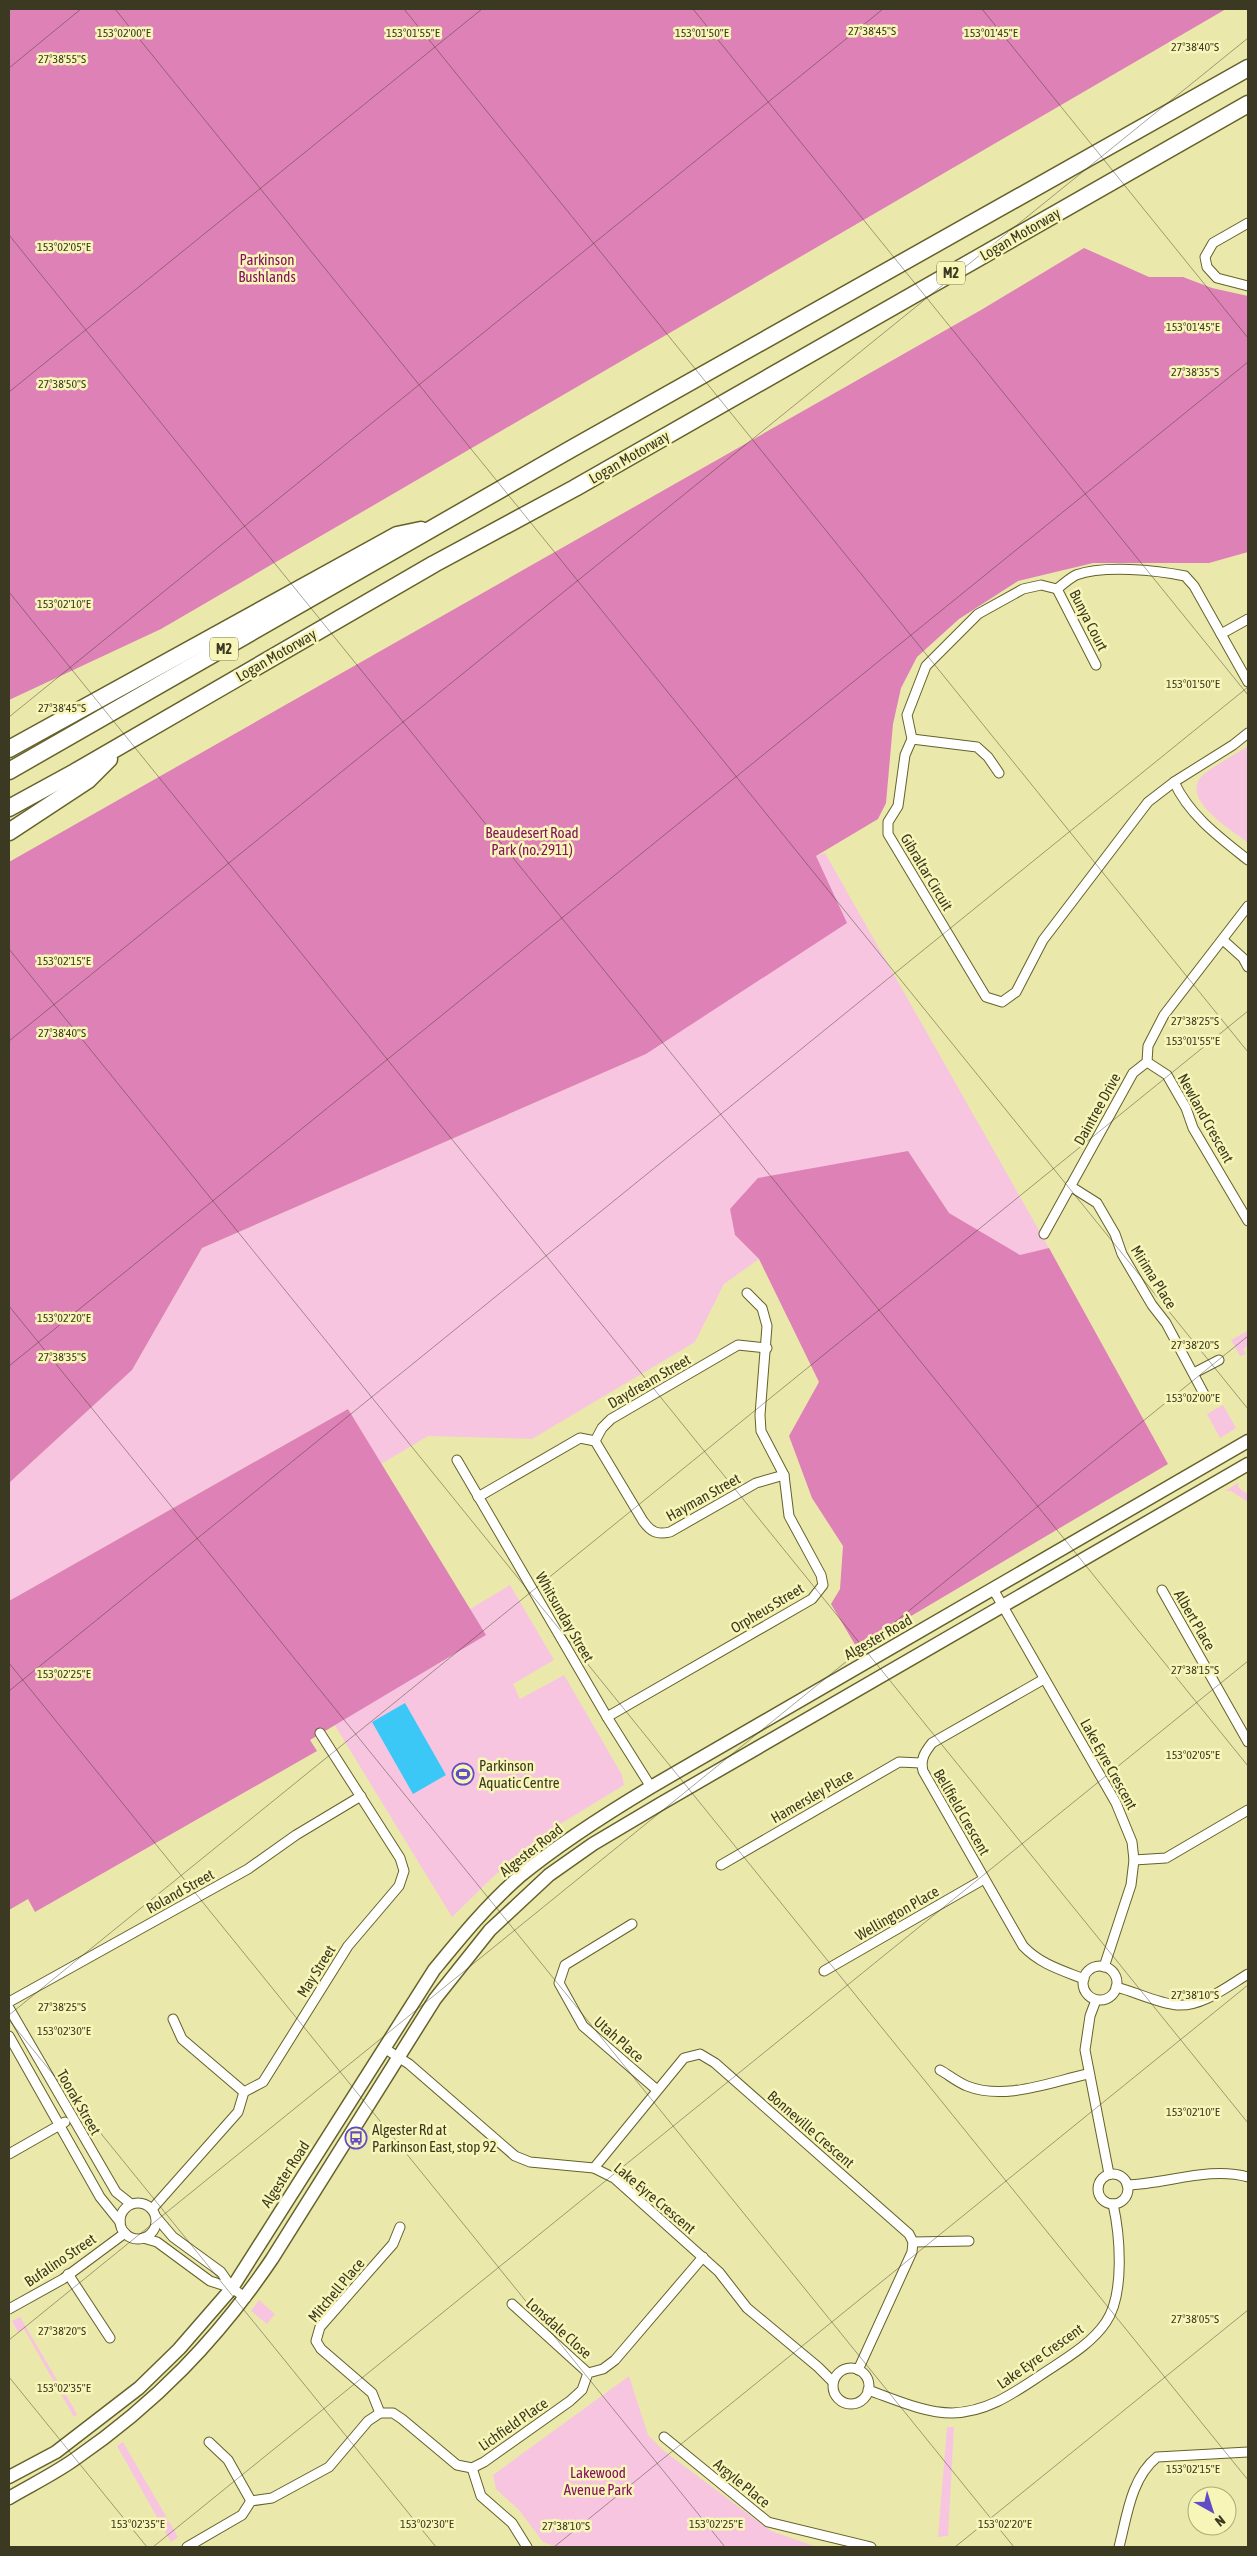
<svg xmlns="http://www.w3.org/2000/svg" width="1257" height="2556" font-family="'Asap Condensed',sans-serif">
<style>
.green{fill:#f7c5e0}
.forest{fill:#de81b7}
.water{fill:#3cc8f7}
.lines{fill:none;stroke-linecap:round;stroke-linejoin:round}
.street-casing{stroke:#656229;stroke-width:11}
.secondary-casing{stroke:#656229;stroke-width:15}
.highway-casing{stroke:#656229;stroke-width:19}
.street{stroke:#fff;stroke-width:9}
.secondary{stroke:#fff;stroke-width:12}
.highway{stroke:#fff;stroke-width:16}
.ticks{fill:none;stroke:#3b3921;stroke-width:1;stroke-opacity:0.45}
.labels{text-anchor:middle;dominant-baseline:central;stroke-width:5;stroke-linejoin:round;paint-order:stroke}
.shield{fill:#f8f5b9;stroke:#74714f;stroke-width:1}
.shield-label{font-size:14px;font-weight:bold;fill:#3b3921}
.street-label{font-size:15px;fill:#3b3921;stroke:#f8f5b9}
.park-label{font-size:15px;fill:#841360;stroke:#f8f5b9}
.poi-label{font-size:15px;fill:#3b3921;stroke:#f8f5b9;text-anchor:start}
.ticks-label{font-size:12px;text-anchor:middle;fill:#3b3921;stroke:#f8f5b9;stroke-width:5;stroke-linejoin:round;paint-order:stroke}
</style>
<rect width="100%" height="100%" fill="#ebe8ac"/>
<!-- green -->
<g class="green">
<path d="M1248 746V843C1232 830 1183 802 1200 778 1206 770 1238 753 1248 746Z"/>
<polygon points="825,853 1049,1248 1020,1256 949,1213 908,1151 735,1235 759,1259 724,1284 695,1342 532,1439 428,1436 381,1464 348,1409 9,1601 9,1483 132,1370 202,1248 646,1054 816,856"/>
<polygon points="1247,1331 1248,1345 1243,1349 1246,1354 1240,1356 1231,1340"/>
<polygon points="1223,1405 1236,1428 1220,1438 1207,1414"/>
<polygon points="1238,1483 1238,1487 1248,1494 1248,1502 1231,1491 1225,1491"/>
<polygon points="510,1585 554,1660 513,1684 520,1699 564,1675 622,1775 624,1785 552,1829 495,1875 452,1917 334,1724 485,1635 470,1609"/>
<polygon points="259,2300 275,2314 267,2324 251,2311"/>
<polygon points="20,2317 77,2414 74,2417 24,2329 18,2332 12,2321"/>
<polygon points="629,2376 648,2435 664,2451 771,2531 817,2547 556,2547 543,2542 519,2510 496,2489 493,2475"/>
<polygon points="947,2427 954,2427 948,2536 938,2537"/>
<polygon points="123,2442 178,2537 171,2542 117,2446"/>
</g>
<!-- forest -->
<g class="forest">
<polygon points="9,9 1226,9 161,629 9,700"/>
<polygon points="1084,248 1149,277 1183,277 1212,288 1248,296 1248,552 1209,563 1093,563 1018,581 959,619 917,657 901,688 893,724 886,803 878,819 816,856 847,923 646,1054 202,1248 132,1370 9,1483 9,862 981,310"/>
<polygon points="908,1151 949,1213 1020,1255 1049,1248 1168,1464 857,1648 831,1604 840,1589 843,1546 812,1498 789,1436 819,1382 759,1259 735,1235 730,1209 758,1178"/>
<polygon points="348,1409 486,1635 310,1740 317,1751 35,1912 28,1899 9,1910 9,1601"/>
</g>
<!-- water -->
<polygon class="water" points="405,1703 446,1775 413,1794 372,1722"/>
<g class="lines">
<!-- street casing -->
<g class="street-casing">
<g id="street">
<polyline points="1248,223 1213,243 1205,257 1207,267 1217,278 1248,286"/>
<polyline points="1057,589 1096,665"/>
<polyline points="1221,634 1248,619"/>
<path d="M1248 682 1194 586 1185 576C1156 570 1104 565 1076 575 1070 578 1063 584 1057 589L1041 585 1023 589 978 614 926 666 907 715 912 739 905 755 898 806 888 822V834L986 997 1002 1002 1016 992 1043 940 1148 802 1174 782 1233 745 1248 733"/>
<polyline points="912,739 977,747 988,757 999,773"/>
<path d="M1174 782C1190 816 1219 837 1248 860"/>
<polyline points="1223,940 1243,958 1248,967"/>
<polyline points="1147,1062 1167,1075 1186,1108 1193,1128 1248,1221"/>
<polyline points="1070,1186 1097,1203 1115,1234 1122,1254 1152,1305 1166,1323 1204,1394"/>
<polyline points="1044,1234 1133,1073 1147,1062 1148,1046 1164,1015 1248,906"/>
<polyline points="1194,1373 1219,1360"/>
<path d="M595 1441 643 1521C651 1532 657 1535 670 1532L756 1483 784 1475"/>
<polyline points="595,1441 602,1428 611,1419 738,1345 767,1348"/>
<polyline points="457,1460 607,1717 651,1787"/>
<polyline points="478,1497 580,1438 595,1441"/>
<polyline points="993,1589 1116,1803 1132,1842 1134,1860 1131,1885 1104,1967"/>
<polyline points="1162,1590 1248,1742"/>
<path d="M1044 1679 932 1743C925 1752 920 1759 923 1771L1023 1946C1040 1964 1061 1970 1084 1979"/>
<polyline points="607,1717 812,1599 823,1585 821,1575 789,1516 784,1475 761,1431 760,1415 767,1326 762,1308 747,1293"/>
<polyline points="1134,1860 1166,1858 1248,1810"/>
<polyline points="721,1865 899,1762 921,1763"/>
<polyline points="632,1924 565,1965 559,1983 583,2026 657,2090"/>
<circle cx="1100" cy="1983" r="17"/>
<polyline points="824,1971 984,1879"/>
<path d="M1116 1987C1136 1992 1157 2003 1177 2005 1202 2007 1228 1986 1248 1974"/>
<polyline points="1096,2000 1090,2016 1085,2050 1109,2174"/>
<polyline points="9,2002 248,1869 296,1835 361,1796"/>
<polyline points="9,2008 116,2192 131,2204"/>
<polyline points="173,2019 182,2039 244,2092"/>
<polyline points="9,2036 100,2197 120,2222"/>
<polyline points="384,2048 409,2064 515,2156 530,2162 594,2168 614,2178 719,2272 747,2308 818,2367 833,2382"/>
<path d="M940 2070C949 2075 957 2082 967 2086 1005 2101 1050 2082 1088 2074"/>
<polyline points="9,2154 65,2122"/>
<polyline points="594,2168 684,2058 700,2054 715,2063 909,2234 913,2242 912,2252 858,2370"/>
<circle cx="1113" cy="2189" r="15"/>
<path d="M1127 2185C1167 2184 1209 2166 1248 2177"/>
<circle cx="138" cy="2221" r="18"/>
<polyline points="152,2209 238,2112 244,2092 263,2082 348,1946 399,1886 404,1871 400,1858 320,1733"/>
<polyline points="156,2217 173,2237 221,2272 232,2288"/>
<polyline points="143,2238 157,2242 210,2281 232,2288 246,2298"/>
<polyline points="913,2242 969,2241"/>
<polyline points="68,2274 110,2338"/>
<polyline points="512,2304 588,2373"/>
<polyline points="9,2309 63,2279 125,2233"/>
<circle cx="851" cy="2386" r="18"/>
<path d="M868 2390C894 2399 924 2413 952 2413 986 2412 1011 2395 1038 2377 1061 2361 1090 2346 1106 2322 1125 2294 1120 2235 1113 2204"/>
<polyline points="380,2413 372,2393 321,2349 316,2341 320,2327 393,2244 400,2227"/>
<polyline points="664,2437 768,2522 871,2547"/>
<polyline points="209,2442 228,2460 251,2501"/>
<polyline points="472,2468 481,2496 512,2523 527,2547"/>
<polyline points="187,2547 242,2515 251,2501 272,2498 329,2467 368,2421 380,2413 393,2413 402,2419 457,2465 472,2468 484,2462 570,2401 582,2390 588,2373 603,2369 615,2360 703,2257"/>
<path d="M1119 2547C1127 2516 1131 2478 1157 2457L1248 2452"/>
</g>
</g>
<!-- secondary casing -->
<g class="secondary-casing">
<g id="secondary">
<path d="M9 2477 56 2452 139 2388 179 2349 232 2288 434 1970C461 1937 487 1905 519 1877 560 1843 606 1814 651 1787L1248 1441"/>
<path d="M9 2498C31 2485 54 2474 75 2459 155 2404 217 2340 272 2259L435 1999 490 1930 549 1875 593 1844 662 1803 1248 1464"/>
</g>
</g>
<!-- highway casing -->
<g class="highway-casing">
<g id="highway">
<polyline points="9,749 397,535 421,530"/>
<polyline points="9,771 571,449 1248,68"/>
<polyline points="9,808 75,772 434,564 575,488 1248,104"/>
<polyline points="9,832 88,780 109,759"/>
</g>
</g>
<!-- street -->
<use href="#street" class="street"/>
<!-- secondary -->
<use href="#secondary" class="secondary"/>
<!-- highway -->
<use href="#highway" class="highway"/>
</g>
<!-- ticks -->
<path class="ticks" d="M115 9 1248 1409M404 9 1248 1052M693 9 1248 695M982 9 1248 338M9 68 81 9M9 235 1248 1766M9 392 482 9M9 592 1248 2123M9 717 883 9M9 949 1248 2480M9 1041 1248 38M9 1306 1014 2547M9 1366 1248 362M9 1663 725 2547M9 1691 1248 687M9 2015 1248 1011M9 2020 436 2547M9 2340 1248 1336M9 2377 147 2547M153 2547 1248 1661M554 2547 1248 1985M955 2547 1248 2310"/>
<!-- icons -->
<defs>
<g id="stadium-ring" transform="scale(1.125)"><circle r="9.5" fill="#f8f5b9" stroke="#604cc5" stroke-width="1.5"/><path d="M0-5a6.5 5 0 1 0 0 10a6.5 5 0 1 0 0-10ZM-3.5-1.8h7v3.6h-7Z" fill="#604cc5"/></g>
<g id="bus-ring" transform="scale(1.125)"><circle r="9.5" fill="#f8f5b9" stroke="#604cc5" stroke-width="1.5"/><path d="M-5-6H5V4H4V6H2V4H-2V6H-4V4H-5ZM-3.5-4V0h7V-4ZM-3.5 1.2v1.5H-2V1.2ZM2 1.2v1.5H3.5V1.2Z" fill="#604cc5"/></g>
</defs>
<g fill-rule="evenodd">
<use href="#stadium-ring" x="463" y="1774"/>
<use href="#bus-ring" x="356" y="2138"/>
</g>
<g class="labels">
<!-- shield labels -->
<g class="shield">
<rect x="937" y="261.5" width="28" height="23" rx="4"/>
<rect x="210" y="637.5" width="28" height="23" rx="4"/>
</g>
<g class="shield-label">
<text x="951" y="273">M2</text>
<text x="224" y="649">M2</text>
</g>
<!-- street labels -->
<g class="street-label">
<text transform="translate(1020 234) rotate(-30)">Logan Motorway</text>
<text transform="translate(629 457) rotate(-30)">Logan Motorway</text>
<text transform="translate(1089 620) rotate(63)">Bunya Court</text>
<text transform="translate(276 655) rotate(-30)">Logan Motorway</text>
<text transform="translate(927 872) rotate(59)">Gibraltar Circuit</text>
<text transform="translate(1097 1109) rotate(-61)">Daintree Drive</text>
<text transform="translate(1206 1118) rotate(61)">Newland Crescent</text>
<text transform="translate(1154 1277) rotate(58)">Mirima Place</text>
<text transform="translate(649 1381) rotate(-30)">Daydream Street</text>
<text transform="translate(703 1497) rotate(-29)">Hayman Street</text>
<text transform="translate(767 1608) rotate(-31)">Orpheus Street</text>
<text transform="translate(565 1617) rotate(60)">Whitsunday Street</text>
<text transform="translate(1195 1620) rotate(60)">Albert Place</text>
<text transform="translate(878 1637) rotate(-30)">Algester Road</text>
<text transform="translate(1109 1764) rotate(61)">Lake Eyre Crescent</text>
<text transform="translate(812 1796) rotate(-30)">Hamersley Place</text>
<text transform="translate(962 1812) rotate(60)">Bellfield Crescent</text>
<text transform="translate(531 1850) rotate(-38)">Algester Road</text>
<text transform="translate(180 1891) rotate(-29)">Roland Street</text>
<text transform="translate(897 1913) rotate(-30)">Wellington Place</text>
<text transform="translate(316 1971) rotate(-58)">May Street</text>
<text transform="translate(619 2039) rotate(41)">Utah Place</text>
<text transform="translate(79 2102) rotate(60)">Toorak Street</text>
<text transform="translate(811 2129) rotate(41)">Bonneville Crescent</text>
<text transform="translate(285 2174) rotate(-57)">Algester Road</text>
<text transform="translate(655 2198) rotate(40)">Lake Eyre Crescent</text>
<text transform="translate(60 2260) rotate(-34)">Bufalino Street</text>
<text transform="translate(336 2290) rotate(-50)">Mitchell Place</text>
<text transform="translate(559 2328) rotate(42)">Lonsdale Close</text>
<text transform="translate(1040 2356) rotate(-35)">Lake Eyre Crescent</text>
<text transform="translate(513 2424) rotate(-35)">Lichfield Place</text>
<text transform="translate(742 2483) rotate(39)">Argyle Place</text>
</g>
<!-- park labels -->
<g class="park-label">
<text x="267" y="259">Parkinson<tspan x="267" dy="17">Bushlands</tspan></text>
<text x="532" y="832">Beaudesert Road<tspan x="532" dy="17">Park (no. 2911)</tspan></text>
<text x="598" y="2472">Lakewood<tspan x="598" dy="17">Avenue Park</tspan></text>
</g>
<!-- poi labels -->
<g class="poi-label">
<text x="479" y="1765">Parkinson<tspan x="479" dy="17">Aquatic Centre</tspan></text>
<text x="372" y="2129">Algester Rd at<tspan x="372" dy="17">Parkinson East, stop 92</tspan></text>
</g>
</g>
<g class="ticks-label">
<text x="872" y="35">27°38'45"S</text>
<text x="124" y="37">153°02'00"E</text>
<text x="991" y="37">153°01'45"E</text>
<text x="413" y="37">153°01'55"E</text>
<text x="702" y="37">153°01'50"E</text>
<text x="1195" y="51">27°38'40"S</text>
<text x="62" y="63">27°38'55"S</text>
<text x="64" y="251">153°02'05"E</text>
<text x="1193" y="331">153°01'45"E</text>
<text x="1195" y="376">27°38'35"S</text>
<text x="62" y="388">27°38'50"S</text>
<text x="64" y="608">153°02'10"E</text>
<text x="1193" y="688">153°01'50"E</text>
<text x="62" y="712">27°38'45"S</text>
<text x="64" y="965">153°02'15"E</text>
<text x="1195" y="1025">27°38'25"S</text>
<text x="62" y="1037">27°38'40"S</text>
<text x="1193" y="1045">153°01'55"E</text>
<text x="64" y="1322">153°02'20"E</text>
<text x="1195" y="1349">27°38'20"S</text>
<text x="62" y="1361">27°38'35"S</text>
<text x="1193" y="1402">153°02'00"E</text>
<text x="1195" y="1674">27°38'15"S</text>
<text x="64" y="1678">153°02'25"E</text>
<text x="1193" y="1759">153°02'05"E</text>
<text x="1195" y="1999">27°38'10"S</text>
<text x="62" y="2011">27°38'25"S</text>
<text x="64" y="2035">153°02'30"E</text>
<text x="1193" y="2116">153°02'10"E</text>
<text x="1195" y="2323">27°38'05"S</text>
<text x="62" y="2335">27°38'20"S</text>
<text x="64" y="2392">153°02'35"E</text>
<text x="1193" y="2473">153°02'15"E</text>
<text x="138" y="2528">153°02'35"E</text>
<text x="427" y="2528">153°02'30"E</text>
<text x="716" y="2528">153°02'25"E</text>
<text x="1005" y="2528">153°02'20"E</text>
<text x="566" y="2530">27°38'10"S</text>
</g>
<!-- border -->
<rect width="1257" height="2556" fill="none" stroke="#3b3921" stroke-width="20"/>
<!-- north arrow -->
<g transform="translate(1212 2511) rotate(141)"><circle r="24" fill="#f8f5b9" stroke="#acaa7c"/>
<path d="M0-4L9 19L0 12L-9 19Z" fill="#604cc5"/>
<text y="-8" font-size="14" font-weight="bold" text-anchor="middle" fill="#3b3921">N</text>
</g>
</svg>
